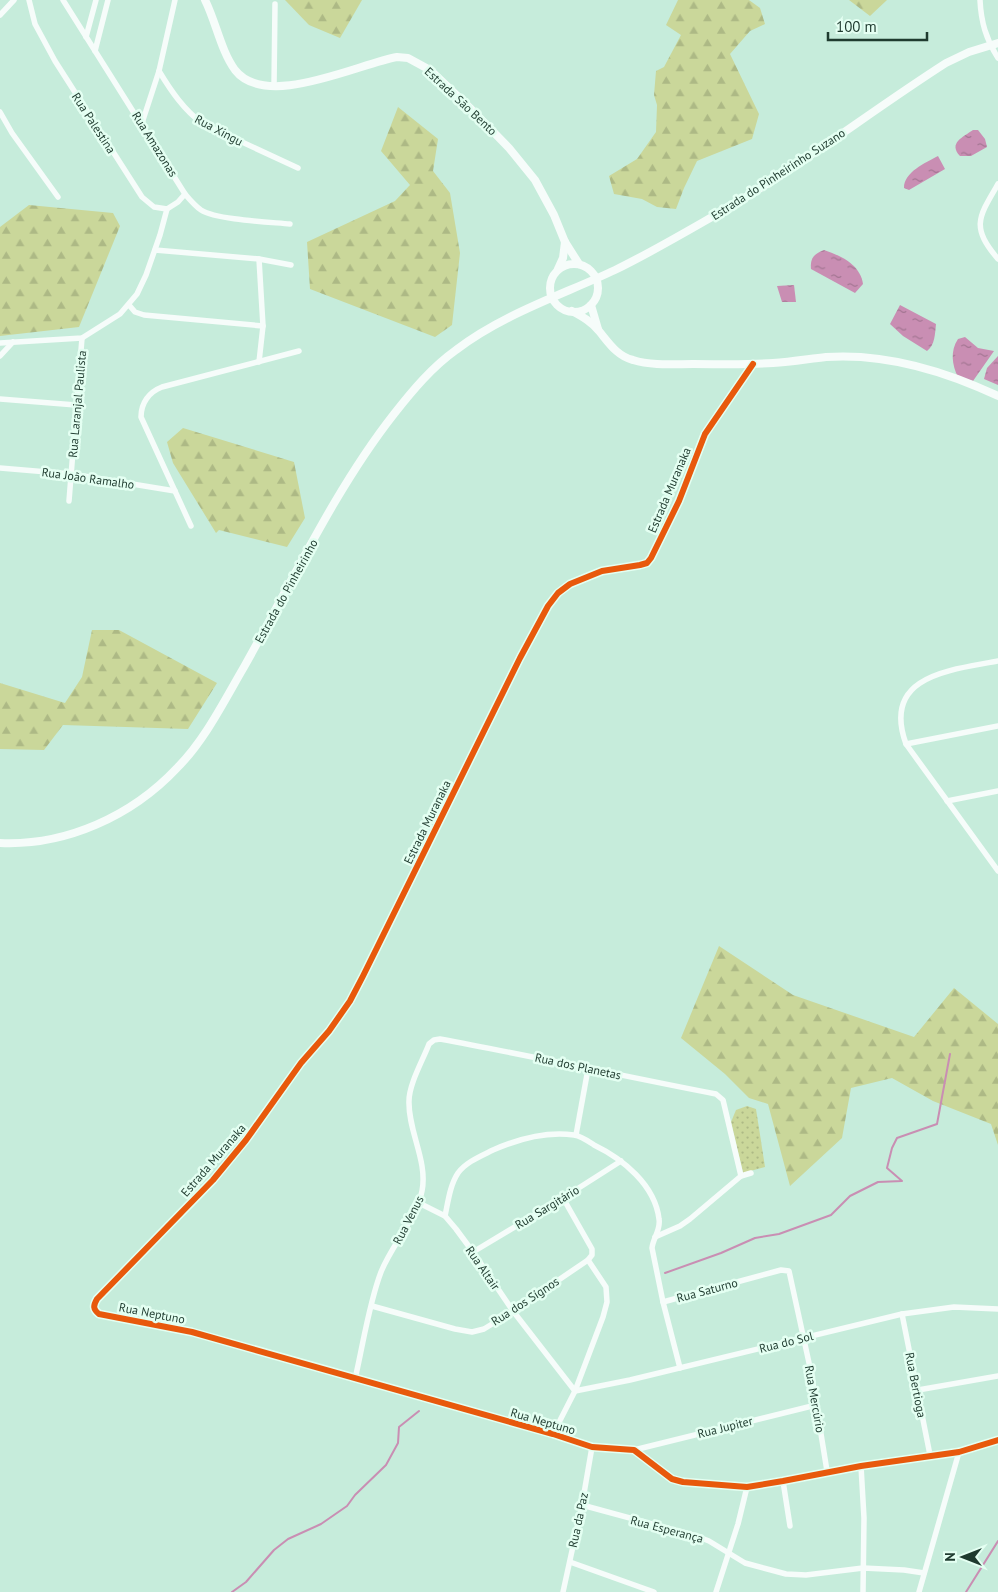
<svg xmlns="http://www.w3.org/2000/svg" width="998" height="1592" font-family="'PT Sans',sans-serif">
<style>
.forest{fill:url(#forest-firs)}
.park{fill:url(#park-dots)}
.water{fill:url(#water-ripples)}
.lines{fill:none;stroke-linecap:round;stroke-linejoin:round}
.stream{stroke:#c98eb3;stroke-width:2}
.street{stroke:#f6fcfa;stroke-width:5.5}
.secondary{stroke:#f6fcfa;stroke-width:8}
.cycleway-casing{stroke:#e4fff2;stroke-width:9}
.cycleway{stroke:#e8590c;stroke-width:6}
.labels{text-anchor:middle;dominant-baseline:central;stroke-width:5;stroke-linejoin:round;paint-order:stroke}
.street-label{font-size:12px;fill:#1f3b2f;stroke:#e4fff2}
</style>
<defs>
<pattern id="forest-firs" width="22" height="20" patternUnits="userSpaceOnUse" patternTransform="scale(1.25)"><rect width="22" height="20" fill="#cad79a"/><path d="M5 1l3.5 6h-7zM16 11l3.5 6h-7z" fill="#adb985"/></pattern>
<pattern id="park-dots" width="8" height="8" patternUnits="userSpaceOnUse" patternTransform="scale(1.25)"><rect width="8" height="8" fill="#cad79a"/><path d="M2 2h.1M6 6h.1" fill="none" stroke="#adb985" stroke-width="1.8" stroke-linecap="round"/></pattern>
<pattern id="water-ripples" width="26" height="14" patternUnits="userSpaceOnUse" patternTransform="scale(1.25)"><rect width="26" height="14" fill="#c98eb3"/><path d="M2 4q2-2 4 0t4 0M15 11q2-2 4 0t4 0" fill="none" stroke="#a37592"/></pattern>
</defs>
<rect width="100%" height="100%" fill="#c6ecdb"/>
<!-- forest -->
<g class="forest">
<polygon points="285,0 362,0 340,38 309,25"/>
<polygon points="678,0 749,0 760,8 765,24 750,31 730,54 759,114 752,139 697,161 684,188 676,209 657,207 642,199 614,194 609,176 637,159 656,132 657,105 654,95 656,71 664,67 681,35 666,25"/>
<polygon points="849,0 887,0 870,16"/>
<polygon points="398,107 438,139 433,171 450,193 460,253 452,325 435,337 310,289 307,242 395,201 410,185 381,151"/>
<polygon points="29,205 113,213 120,226 79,327 0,336 0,227"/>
<polygon points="183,428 294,462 305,518 287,547 219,530 216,533 173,463 167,442"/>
<polygon points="92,630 119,630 217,683 188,729 63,725 44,750 0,749 0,683 65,703 82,677"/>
<polygon points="719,946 793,995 914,1037 954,988 998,1024 998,1145 991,1124 933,1101 892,1078 851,1088 842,1138 790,1186 768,1104 749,1098 725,1074 681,1038"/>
</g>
<!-- park -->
<polygon class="park" points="747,1106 756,1109 765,1167 743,1173 731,1122 736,1110"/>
<!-- water -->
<g class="water">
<path d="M973 130H978L985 139 987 147 971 156H960C948 143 963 137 973 130Z"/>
<path d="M938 156 945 169 909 190 904 188C904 172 925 163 938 156Z"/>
<path d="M824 250C841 256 860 264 863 284L855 293 811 269C810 258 814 254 824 250Z"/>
<polygon points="794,285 796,302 782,302 777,286"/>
<path d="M900 305 936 324C935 334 935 345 927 351L903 336 890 324Z"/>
<path d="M965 337 978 348 994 351 973 381 958 377C952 365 950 351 958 339Z"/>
<polygon points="998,356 998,385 984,379 987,368"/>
</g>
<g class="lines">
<!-- stream -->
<g class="stream">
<polyline points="665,1273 721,1253 755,1238 779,1234 831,1215 850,1196 878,1182 902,1181 887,1168 892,1148 897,1138 937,1124 950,1054"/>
<polyline points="232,1592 246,1582 274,1550 288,1539 321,1524 347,1506 355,1495 386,1465 398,1443 399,1427 419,1411"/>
<polyline points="966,1592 998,1541"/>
</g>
<!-- street -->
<g class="street">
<polyline points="29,0 35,24 55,61 142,197 154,207 167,209 178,202 185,194"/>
<path d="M63 0 185 194C190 200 195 206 201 210 217 220 269 222 290 224"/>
<path d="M980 0C981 22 986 39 998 58"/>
<polyline points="0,15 14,0"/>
<polyline points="86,37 96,0"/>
<polyline points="95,51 108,0"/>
<path d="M159 71C171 91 184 110 203 124L298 168"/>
<polyline points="274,86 275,4"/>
<polyline points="0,112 12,133 58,197"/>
<polyline points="142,123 159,71 175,0"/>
<path d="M998 184C978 218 971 227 998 259"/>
<polyline points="155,250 259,259 291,265"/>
<polyline points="129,305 135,312 144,315 263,326"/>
<polyline points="0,343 82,338 120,314 137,294 146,275 160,235 167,209"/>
<polyline points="0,356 13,342"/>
<polyline points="259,362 263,326 259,259"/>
<path d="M753 364 705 434 679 501 651 558 647 563 640 565 602 571 570 584 558 593 548 606 520 658 363 976 350 1001 329 1031 301 1063 246 1140 213 1180 97 1299C93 1306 93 1309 99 1314L192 1332 553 1434 592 1447 634 1450 672 1479 683 1482 747 1487 783 1481 861 1466 959 1452 998 1440"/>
<polyline points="0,399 76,405"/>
<polyline points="0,468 71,474 175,491"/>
<polyline points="69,501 82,338"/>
<path d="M191 526 141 417C141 403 149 392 162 387L299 351"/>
<path d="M998 661C951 670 881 675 906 744L998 871"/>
<polyline points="906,744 998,726"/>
<polyline points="947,801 998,791"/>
<polyline points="576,1135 588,1069"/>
<polyline points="419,1203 445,1216 456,1229 473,1252 513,1311 575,1391 630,1380 902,1314 954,1307 998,1309"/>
<path d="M445 1216C448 1202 450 1185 458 1173 466 1162 481 1156 493 1150 518 1139 546 1131 574 1135 581 1136 588 1141 594 1145 623 1159 655 1185 659 1219 661 1230 653 1238 652 1248L663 1302 680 1368"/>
<polyline points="655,1237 680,1226 690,1219 741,1176 751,1173"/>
<polyline points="473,1252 563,1198 621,1161"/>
<polyline points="663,1302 781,1270 789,1271 811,1372 827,1471"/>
<polyline points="372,1306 455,1329 472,1332 484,1329 513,1311 588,1260 592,1255 592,1249 563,1198"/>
<polyline points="902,1314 930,1455"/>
<path d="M355 1379C363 1345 369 1303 381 1272 392 1244 416 1220 422 1191 428 1161 408 1131 409 1101 409 1084 423 1060 429 1044L434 1040 440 1039C532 1056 623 1076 716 1094L723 1100 741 1176"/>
<polyline points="918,1390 998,1376"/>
<polyline points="553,1434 575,1391 603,1317 607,1302 606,1287 588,1260"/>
<polyline points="634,1450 816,1405"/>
<polyline points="861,1466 864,1518 863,1592"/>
<polyline points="783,1481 790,1526"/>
<polyline points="582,1505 696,1536 709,1541 745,1563 786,1574 806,1575 863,1568 904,1570 924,1573"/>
<polyline points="570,1562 654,1592"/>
<polyline points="563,1592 582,1505 592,1447"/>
<polyline points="716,1592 738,1524 747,1487"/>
<polyline points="919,1592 959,1452"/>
</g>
<!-- secondary -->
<g class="secondary">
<path d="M205 0C216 22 221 51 235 70 266 110 358 64 397 57L408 58 430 70 471 109 509 148 535 180 554 215 565 242 579 264"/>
<circle cx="574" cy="288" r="24"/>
<polyline points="558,269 563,258 565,242"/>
<polyline points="591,305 598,329"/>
<path d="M572 311C583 317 592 322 599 331 609 343 617 356 633 360 652 366 674 364 693 364 720 364 746 365 773 363 791 362 808 359 826 357 884 353 945 371 998 396"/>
<path d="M0 843C66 846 132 816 177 768 205 740 224 701 244 667 291 584 335 489 394 414 412 391 432 367 456 350 503 314 562 295 615 270 656 250 694 227 733 205 806 162 874 109 946 63L969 52 998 43"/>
</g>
<!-- cycleway casing -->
<g class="cycleway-casing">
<path id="cycleway" d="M753 364 705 434 679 501 651 558 647 563 640 565 602 571 570 584 558 593 548 606 520 658 363 976 350 1001 329 1031 301 1063 246 1140 213 1180 97 1299C93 1306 93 1309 99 1314L192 1332 553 1434 592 1447 634 1450 672 1479 683 1482 747 1487 783 1481 861 1466 959 1452 998 1440"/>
</g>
<!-- cycleway -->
<use href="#cycleway" class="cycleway"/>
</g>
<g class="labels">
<!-- street labels -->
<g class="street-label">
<text transform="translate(461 101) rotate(43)">Estrada São Bento</text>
<text transform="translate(94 123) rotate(57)">Rua Palestina</text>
<text transform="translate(219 130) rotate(28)">Rua Xingu</text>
<text transform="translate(155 144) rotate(58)">Rua Amazonas</text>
<text transform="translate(778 174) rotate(-33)">Estrada do Pinheirinho Suzano</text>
<text transform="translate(77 404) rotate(-85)">Rua Laranjal Paulista</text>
<text transform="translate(88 478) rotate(8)">Rua João Ramalho</text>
<text transform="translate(669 490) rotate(-67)">Estrada Muranaka</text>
<text transform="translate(286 591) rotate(-61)">Estrada do Pinheirinho</text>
<text transform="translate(427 822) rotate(-64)">Estrada Muranaka</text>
<text transform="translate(578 1066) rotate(12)">Rua dos Planetas</text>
<text transform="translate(213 1160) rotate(-49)">Estrada Muranaka</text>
<text transform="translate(547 1207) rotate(-31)">Rua Sargitário</text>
<text transform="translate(408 1220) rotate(-63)">Rua Venus</text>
<text transform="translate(483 1268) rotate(55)">Rua Altair</text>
<text transform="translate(707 1290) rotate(-15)">Rua Saturno</text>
<text transform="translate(525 1301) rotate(-33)">Rua dos Sígnos</text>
<text transform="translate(152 1313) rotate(11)">Rua Neptuno</text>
<text transform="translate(786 1342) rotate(-14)">Rua do Sol</text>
<text transform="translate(916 1385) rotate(79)">Rua Bertioga</text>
<text transform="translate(815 1399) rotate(80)">Rua Mercúrio</text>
<text transform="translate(543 1421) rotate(16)">Rua Neptuno</text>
<text transform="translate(725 1427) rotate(-14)">Rua Jupiter</text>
<text transform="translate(578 1520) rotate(-78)">Rua da Paz</text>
<text transform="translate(667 1529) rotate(15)">Rua Esperança</text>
</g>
</g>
<!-- north arrow -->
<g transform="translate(963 1557) rotate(270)" stroke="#e4fff2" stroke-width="4" paint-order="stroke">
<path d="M0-4L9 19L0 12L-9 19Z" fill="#1f3b2f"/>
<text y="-8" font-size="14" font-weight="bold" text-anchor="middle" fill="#1f3b2f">N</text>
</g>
<!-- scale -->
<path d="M828 32v8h99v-8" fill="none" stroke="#1f3b2f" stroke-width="2.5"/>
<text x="836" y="32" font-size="15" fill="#1f3b2f" stroke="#e4fff2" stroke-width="4" paint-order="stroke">100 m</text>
</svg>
